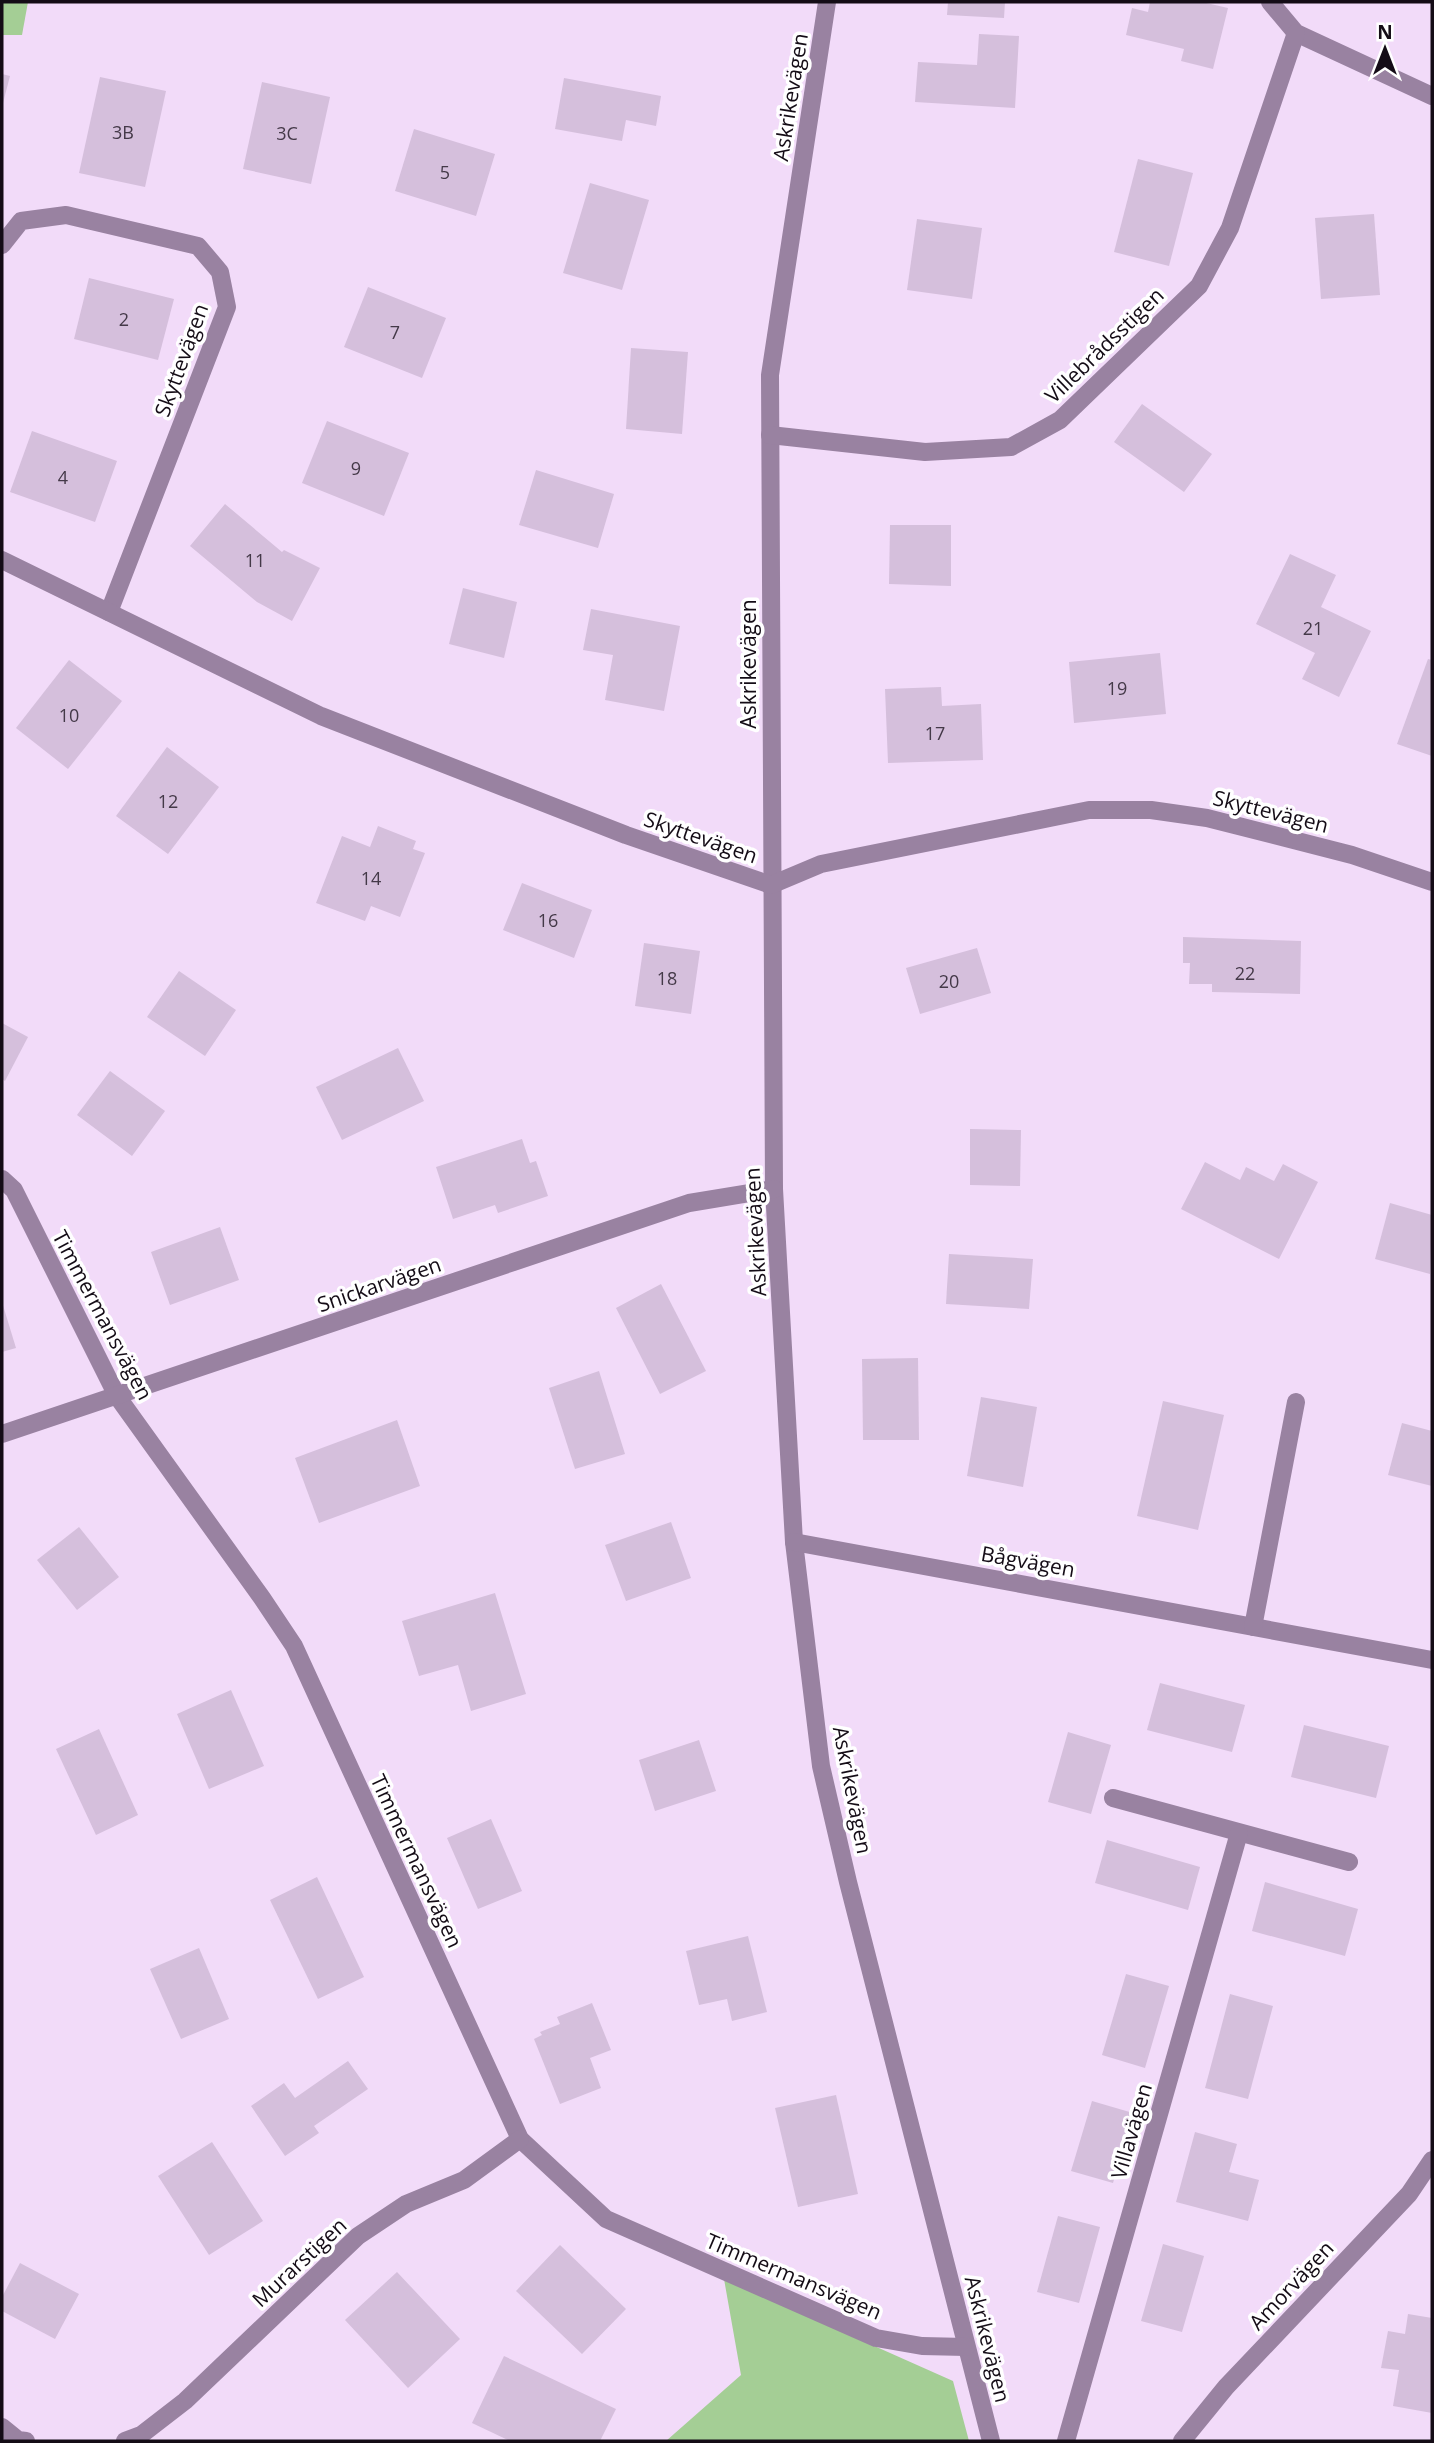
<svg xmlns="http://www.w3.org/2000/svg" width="1434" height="2443" font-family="'Open Sans',sans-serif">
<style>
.green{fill:#a4ce95}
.building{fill:#d5bfdc}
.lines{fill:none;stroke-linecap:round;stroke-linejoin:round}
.minor{stroke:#9982a1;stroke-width:18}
.labels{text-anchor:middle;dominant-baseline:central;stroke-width:7;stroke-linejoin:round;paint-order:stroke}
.number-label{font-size:18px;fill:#443948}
.street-label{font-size:21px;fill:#140c16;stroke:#fff}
</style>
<rect width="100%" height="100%" fill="#f2dbf9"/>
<!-- green -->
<g class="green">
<polygon points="2,2 28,2 22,35 2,35"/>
<polygon points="724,2279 953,2381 969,2441 666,2441 741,2375"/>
</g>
<!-- building -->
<g class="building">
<polygon points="948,2 1005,2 1004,18 947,15"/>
<polygon points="1150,2 1202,2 1228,8 1213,69 1181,61 1184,49 1126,35 1132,8 1148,12"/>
<polygon points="979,34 1019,36 1015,108 915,102 918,62 977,65"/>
<polygon points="2,74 10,76 3,103 2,103"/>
<polygon points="100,77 166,91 145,187 79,173"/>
<polygon points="564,78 661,96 656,126 626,120 622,141 555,129"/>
<polygon points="262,82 330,97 311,184 243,169"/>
<polygon points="414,129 495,154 476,216 395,191"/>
<polygon points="1138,159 1193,173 1169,266 1114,252"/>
<polygon points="590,183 649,200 622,290 563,273"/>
<polygon points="1374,214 1380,295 1321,299 1315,218"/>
<polygon points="917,219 982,228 972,299 907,290"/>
<polygon points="89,278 174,299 158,360 74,339"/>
<polygon points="368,287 446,318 422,378 344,347"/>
<polygon points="631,348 688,352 682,434 626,429"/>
<polygon points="1142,404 1212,454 1184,492 1114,442"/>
<polygon points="327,421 409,453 384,516 302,483"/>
<polygon points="32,431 117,461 95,522 10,492"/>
<polygon points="536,470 614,494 598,548 519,525"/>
<polygon points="225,504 282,552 284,550 320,568 292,621 257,602 190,546"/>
<polygon points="890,525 951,525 951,586 889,584"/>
<polygon points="1290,554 1336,575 1321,607 1371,631 1339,697 1302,679 1315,653 1256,624"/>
<polygon points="463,588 517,602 504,658 449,644"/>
<polygon points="591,609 680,626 664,711 605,700 613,655 583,650"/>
<polygon points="1160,653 1166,714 1074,723 1069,662"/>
<polygon points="1428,659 1432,660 1432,756 1397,744"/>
<polygon points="69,660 122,701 68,769 16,728"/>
<polygon points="941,687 942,706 981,704 983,760 888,763 885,689"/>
<polygon points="167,747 219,787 168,854 116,816"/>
<polygon points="378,826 416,841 413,849 425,853 400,917 371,906 365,921 316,903 342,836 370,847"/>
<polygon points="522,883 592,910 574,958 503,930"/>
<polygon points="1183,937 1301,941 1300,994 1212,992 1212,984 1189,984 1190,963 1183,963"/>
<polygon points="644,943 700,951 691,1014 635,1006"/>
<polygon points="977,948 991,993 920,1014 906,968"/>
<polygon points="179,971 236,1010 205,1056 147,1017"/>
<polygon points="2,1023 28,1037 5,1081 2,1079"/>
<polygon points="398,1048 424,1101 342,1140 316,1087"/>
<polygon points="110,1071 165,1111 132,1156 77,1115"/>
<polygon points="970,1129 1021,1130 1020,1186 970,1185"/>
<polygon points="522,1139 530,1163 536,1161 548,1196 498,1213 495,1205 453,1219 436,1167"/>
<polygon points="1205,1162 1240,1180 1246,1167 1274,1181 1283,1164 1318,1182 1279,1259 1181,1209"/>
<polygon points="1390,1203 1432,1215 1430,1274 1375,1259"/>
<polygon points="220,1227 239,1280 170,1305 151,1252"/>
<polygon points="949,1254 1033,1259 1029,1309 946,1304"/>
<polygon points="661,1284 706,1371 660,1394 616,1308"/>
<polygon points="2,1302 16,1348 2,1352"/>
<polygon points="918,1358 919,1440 863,1440 862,1359"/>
<polygon points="599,1371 625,1454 575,1469 549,1388"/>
<polygon points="981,1397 1037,1407 1023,1487 967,1476"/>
<polygon points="1163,1401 1224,1415 1198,1530 1137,1516"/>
<polygon points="397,1420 420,1486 319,1523 295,1458"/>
<polygon points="1402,1423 1432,1431 1432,1486 1388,1475"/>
<polygon points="671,1522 691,1578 626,1601 605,1545"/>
<polygon points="79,1527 119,1577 77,1610 37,1560"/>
<polygon points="495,1593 526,1694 471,1711 458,1665 419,1676 402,1621"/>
<polygon points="1160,1683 1245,1705 1232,1752 1147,1730"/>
<polygon points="231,1690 264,1766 209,1789 177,1714"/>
<polygon points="1304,1725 1389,1746 1376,1798 1291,1777"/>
<polygon points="99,1729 138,1815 96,1835 56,1749"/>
<polygon points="1068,1732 1111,1745 1091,1814 1048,1802"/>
<polygon points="699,1740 716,1791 655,1811 639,1760"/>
<polygon points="491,1819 522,1891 478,1909 447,1838"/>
<polygon points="1107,1840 1200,1867 1188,1910 1095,1883"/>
<polygon points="317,1877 364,1977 318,1999 270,1900"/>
<polygon points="1265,1882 1358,1909 1345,1956 1252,1931"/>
<polygon points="748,1936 767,2012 732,2021 727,1999 699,2005 686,1951"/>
<polygon points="199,1948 229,2019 181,2039 150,1969"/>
<polygon points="1126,1974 1169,1986 1145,2068 1102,2055"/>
<polygon points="1230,1994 1273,2006 1248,2099 1205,2088"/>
<polygon points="592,2003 611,2050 590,2058 601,2088 560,2104 534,2039 542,2035 540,2032 560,2024 557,2017"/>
<polygon points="348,2061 368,2089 314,2126 319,2133 285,2156 251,2106 284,2083 295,2098"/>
<polygon points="836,2095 858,2194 798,2207 775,2108"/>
<polygon points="1092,2101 1133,2113 1113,2183 1071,2171"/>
<polygon points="1195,2132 1237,2144 1229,2172 1259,2180 1248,2221 1176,2202"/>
<polygon points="212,2142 263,2221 209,2255 158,2176"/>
<polygon points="1058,2216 1100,2227 1079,2303 1037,2292"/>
<polygon points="1163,2244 1204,2256 1182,2332 1141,2321"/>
<polygon points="560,2245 626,2309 582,2354 516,2291"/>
<polygon points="20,2263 79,2294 55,2339 2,2311 2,2297"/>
<polygon points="397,2272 460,2339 408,2388 345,2320"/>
<polygon points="1408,2314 1432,2318 1432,2413 1393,2406 1399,2370 1381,2368 1388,2331 1405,2334"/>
<polygon points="504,2356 616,2409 600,2441 510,2441 472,2423"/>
</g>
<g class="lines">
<!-- minor -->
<g class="minor">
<polyline points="827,2 770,375 774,1189 794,1542 821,1766 848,1882 991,2441"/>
<polyline points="1270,2 1296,33 1432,96"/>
<polyline points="2,245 21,221 66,215 198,246 220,272 227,307 109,612"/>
<polyline points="770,435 925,452 1011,447 1060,420 1199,286 1230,228 1296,33"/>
<polyline points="2,560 321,716 626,835 771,885 821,864 1089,810 1151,810 1207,818 1352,855 1432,882"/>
<polyline points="2,1179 14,1190 117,1396 262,1598 294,1646 520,2139 606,2219 876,2338 922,2346 966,2347"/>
<polyline points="2,1434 689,1203 774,1189"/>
<polyline points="794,1542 1432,1660"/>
<polyline points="1253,1627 1296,1402"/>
<polyline points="1113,1798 1349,1862"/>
<polyline points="2,2427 18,2440 26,2441"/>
<polyline points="125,2441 141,2435 185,2401 358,2236 406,2204 464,2180 520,2139"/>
<polyline points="1066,2441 1239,1833"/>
<polyline points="1182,2441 1226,2387 1409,2194 1432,2160"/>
</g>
</g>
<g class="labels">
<!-- number labels -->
<g class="number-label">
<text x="123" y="132">3B</text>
<text x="287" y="133">3C</text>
<text x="445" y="172">5</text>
<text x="124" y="319">2</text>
<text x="395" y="332">7</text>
<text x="356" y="468">9</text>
<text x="63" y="477">4</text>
<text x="255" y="560">11</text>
<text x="1313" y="628">21</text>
<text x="1117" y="688">19</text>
<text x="69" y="715">10</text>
<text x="935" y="733">17</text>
<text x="168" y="801">12</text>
<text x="371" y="878">14</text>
<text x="548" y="920">16</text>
<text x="1245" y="973">22</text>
<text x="667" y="978">18</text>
<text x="949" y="981">20</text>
</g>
<!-- street labels -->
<g class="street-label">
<text transform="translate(790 97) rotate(-81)">Askrikevägen</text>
<text transform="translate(1104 345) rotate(-44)">Villebrådsstigen</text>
<text transform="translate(181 360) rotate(-70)">Skyttevägen</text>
<text transform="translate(748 664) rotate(-90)">Askrikevägen</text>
<text transform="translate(1271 811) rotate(14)">Skyttevägen</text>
<text transform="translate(701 837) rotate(19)">Skyttevägen</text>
<text transform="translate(755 1232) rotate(-93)">Askrikevägen</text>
<text transform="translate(379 1284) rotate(-19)">Snickarvägen</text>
<text transform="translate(103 1315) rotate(62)">Timmermansvägen</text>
<text transform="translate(1028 1561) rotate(10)">Bågvägen</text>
<text transform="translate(853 1790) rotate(79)">Askrikevägen</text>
<text transform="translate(417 1861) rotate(65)">Timmermansvägen</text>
<text transform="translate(1131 2131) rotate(-74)">Villavägen</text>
<text transform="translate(299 2262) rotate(-43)">Murarstigen</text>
<text transform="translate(794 2276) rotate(23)">Timmermansvägen</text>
<text transform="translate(1291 2285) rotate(-47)">Amorvägen</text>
<text transform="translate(988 2339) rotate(76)">Askrikevägen</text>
</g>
</g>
<!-- border -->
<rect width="1434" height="2443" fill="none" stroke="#140c16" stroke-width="7"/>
<!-- north arrow -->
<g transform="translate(1385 49)" stroke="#ffffff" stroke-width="5" paint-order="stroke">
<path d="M0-5L12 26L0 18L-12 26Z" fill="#140c16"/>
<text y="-10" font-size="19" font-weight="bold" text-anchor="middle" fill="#140c16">N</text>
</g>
</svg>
